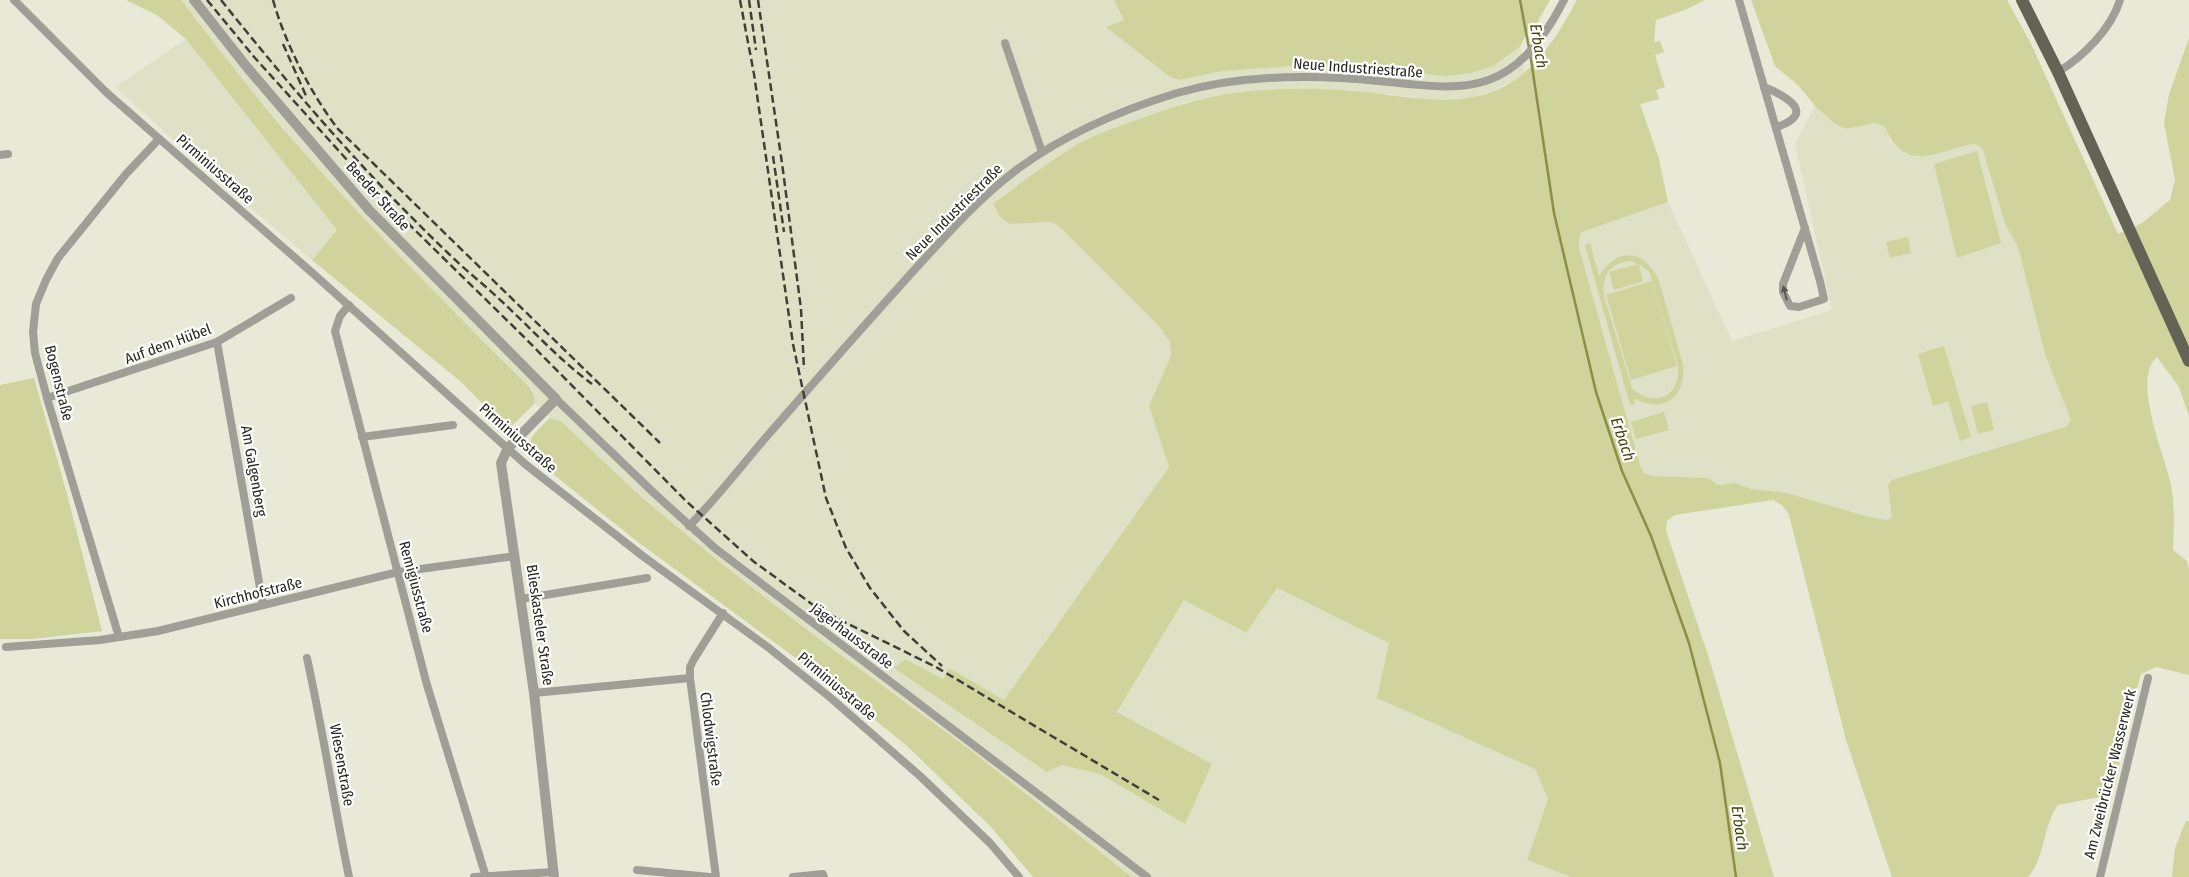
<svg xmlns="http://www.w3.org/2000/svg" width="2189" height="877" font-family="'Fira Sans Condensed',sans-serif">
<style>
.built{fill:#dfe1c7}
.green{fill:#d0d39c;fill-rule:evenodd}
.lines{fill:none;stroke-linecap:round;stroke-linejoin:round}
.stream{stroke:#8d8f46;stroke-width:2.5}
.minor{stroke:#9f9f97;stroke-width:8}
.tertiary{stroke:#9f9f97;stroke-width:10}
.primary{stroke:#636456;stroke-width:12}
.rail{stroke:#404038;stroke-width:2.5;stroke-dasharray:8 4;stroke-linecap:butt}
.oneway{fill:#575750}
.labels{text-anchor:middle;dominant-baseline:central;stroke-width:4.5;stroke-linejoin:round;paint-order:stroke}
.street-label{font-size:15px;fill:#272720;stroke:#fff}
.water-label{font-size:16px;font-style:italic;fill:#424308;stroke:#fff}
</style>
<rect width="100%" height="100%" fill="#e8e9d7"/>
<!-- built -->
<g class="built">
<polygon points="181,0 1114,0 1125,20 1107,27 1170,77 1179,80 1223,71 1293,66 1366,68 1445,76 1493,66 1520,47 1525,72 1514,81 1492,91 1470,98 1433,99 1344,90 1293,89 1237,93 1185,102 993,204 1001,218 1010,224 1051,222 1059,226 1160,327 1170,342 1171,356 1149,406 1169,467 1004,700 950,669 943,679 905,659 1062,765 1100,774 1185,824 1212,764 1117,713 1184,600 1245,633 1277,588 1390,643 1377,698 1535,769 1548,799 1527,859 1571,877 1132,877 969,749 823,642 722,564 640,496 561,421 550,418 535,403 534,396 529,388 413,272 306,155 230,64"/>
<polygon points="186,39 337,230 312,260 212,175 115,87"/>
<polygon points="1815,106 1833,122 1845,129 1876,123 1885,127 1891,142 1904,153 1918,157 1972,144 1978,145 1983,150 2005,224 2018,247 2045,354 2071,420 2067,427 1893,509 1892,517 1888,520 1869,517 1787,493 1751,489 1735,483 1718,485 1708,478 1653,476 1644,473 1640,465 1579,248 1582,232 1668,202 1732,341 1832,310 1795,144"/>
</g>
<!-- green -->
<g class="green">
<path d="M126 0H181C222 53 262 106 307 156 378 236 454 312 530 388L534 396 535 403 514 424 508 427 503 424 460 381 312 260 337 230 186 39 157 15Z"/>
<polygon points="1114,0 1550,0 1534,28 1532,22 1520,47 1493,66 1471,73 1445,76 1366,68 1293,66 1223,71 1179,80 1170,77 1106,27 1124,20"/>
<path d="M1577 0H1705L1685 10 1656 20 1654 42 1660 41 1664 52 1655 55 1665 87 1656 90 1659 99 1640 104 1659 159 1668 202 1582 232 1580 237 1579 248 1640 465 1644 473 1653 476 1708 478 1718 485 1735 483 1751 489 1787 493 1869 517 1888 520 1892 517 1888 485 1892 480 2066 427 2071 420 2045 354 2018 247 2005 224 1983 150 1978 145 1972 144C1934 153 1904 173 1885 127L1876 123 1845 129 1833 122 1815 106 1798 85 1775 66 1751 0H2007L2030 42 2118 234 2142 223 2170 200 2175 180 2164 123 2169 94 2189 38V416L2179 387 2157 357C2131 379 2165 456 2171 485 2175 507 2174 528 2173 550L2187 561 2189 570V675L2156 667 2141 674 2125 734 2115 786 2110 795 2058 805C2042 827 2046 857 2028 877H1892L1846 740 1789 515 1783 506 1773 500 1675 515 1667 521 1666 531 1709 658 1774 877H1571L1527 860 1548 799 1535 769 1377 698 1389 643 1277 588 1246 633 1184 600 1117 712 1212 764 1185 824 1100 774 1062 765 1047 772 894 668 905 659 943 679 949 668 1004 700 1169 467 1149 406 1171 356 1170 342 1160 327 1059 226 1051 222 1010 224 1001 218 993 204C1018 185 1043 166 1070 149 1088 137 1111 129 1131 122 1166 109 1200 97 1236 93 1271 88 1307 88 1342 90 1398 93 1465 115 1515 80 1544 59 1560 31 1577 0Z"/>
<polygon points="1977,151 2001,243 1957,258 1934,164"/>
<polygon points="1908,237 1911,253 1890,258 1886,242"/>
<path d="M1590 243 1599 276C1617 248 1642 248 1658 278L1683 364C1686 398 1665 413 1634 399L1635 404 1630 405 1585 245ZM1631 261 1638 264 1609 272 1614 290 1643 281 1639 264 1649 271 1678 366C1681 396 1655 409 1632 388L1604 296C1602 275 1609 263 1631 261Z"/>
<polygon points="1652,281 1677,366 1631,380 1606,295"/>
<polygon points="1944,346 1971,437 1960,441 1948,401 1933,406 1918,354"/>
<polygon points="34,378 67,494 102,631 33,639 0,639 0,385"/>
<polygon points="1987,402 1994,430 1978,434 1971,406"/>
<polygon points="1664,412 1669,430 1636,439 1631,422"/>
<path d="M550 418 561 421 640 496 722 564 823 642 969 749 1132 877H1033L991 827 907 746 827 681 634 539 533 458C524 438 536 432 550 418Z"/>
<polygon points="2186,821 2189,821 2189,877 2172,877 2175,848"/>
</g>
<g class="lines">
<!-- stream -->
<g class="stream">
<polyline points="1520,0 1529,48"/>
<polyline points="1530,53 1554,213 1596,392 1622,471 1651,536 1689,643 1720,763 1736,877"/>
</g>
<!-- minor -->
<g class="minor">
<polyline points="14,0 107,93 317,277 525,464 644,557 769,648 832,699 920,776 990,843 1019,877"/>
<polyline points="1739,0 1820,281 1824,299 1799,307 1790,306 1783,292 1783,284 1805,228"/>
<polyline points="1005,43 1042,152"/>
<path d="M2058 72C2084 56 2111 29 2120 0"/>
<path d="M1764 87C1786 96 1817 113 1777 127"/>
<polyline points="0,155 8,154"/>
<polyline points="349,305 340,316 335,331 427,685 486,877"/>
<polyline points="217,342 263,605"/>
<polyline points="47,398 217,342 291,298"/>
<polyline points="556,399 656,495 716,549 1147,877"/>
<polyline points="362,437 453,425"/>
<path d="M689 526C717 498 742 465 768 435 817 379 867 322 917 267 949 232 981 196 1019 168 1067 133 1121 110 1177 93 1229 78 1285 75 1340 78 1447 83 1504 117 1564 0"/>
<polyline points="521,599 647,578"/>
<polyline points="119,637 47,398 35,353 33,332 36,304 46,280 58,258 126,174 159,139"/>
<polyline points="6,647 100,640 158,631 398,572 515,556"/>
<path d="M307 658C323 731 334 804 349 877"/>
<polyline points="534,693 690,678"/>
<polyline points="637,870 710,877"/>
<polyline points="474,877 553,872"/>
<polyline points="716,877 690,678 690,667 694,659 723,613"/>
<polyline points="793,877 823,874 824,877"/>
<polyline points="2100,877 2148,678"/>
</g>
<!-- tertiary -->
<polyline class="tertiary" points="194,0 246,66 369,210 556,399 508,448 501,463 534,693 554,877"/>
<!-- primary -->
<polyline class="primary" points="2022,0 2058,72 2189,361"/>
<!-- rail -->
<g class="rail">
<polyline points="207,0 255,58 376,192 522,335 686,501 753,561 820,610 936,667 1159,800"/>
<path d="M221 0C292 89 366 175 449 254 464 269 481 282 497 297 529 326 557 358 592 384"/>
<path d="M273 0C285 43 311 94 338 129L660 443"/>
<polyline points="740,0 754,74 793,344 826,498 846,548 870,588 904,631 942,666"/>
<polyline points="749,0 756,50"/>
<polyline points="758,0 782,163 801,309 804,369"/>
<polyline points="283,44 307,98"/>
<polyline points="773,156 784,232"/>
</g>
</g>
<!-- one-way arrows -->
<defs><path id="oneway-solid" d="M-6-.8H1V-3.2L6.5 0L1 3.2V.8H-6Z" transform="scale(1.25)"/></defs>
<use class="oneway" href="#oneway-solid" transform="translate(1785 293) rotate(-104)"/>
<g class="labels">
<!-- street labels -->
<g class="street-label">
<text transform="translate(1358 68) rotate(4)">Neue Industriestraße</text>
<text transform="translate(215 169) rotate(41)">Pirminiusstraße</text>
<text transform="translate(378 196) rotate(48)">Beeder Straße</text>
<text transform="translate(954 212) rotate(-45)">Neue Industriestraße</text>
<text transform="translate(168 344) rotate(-20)">Auf dem Hübel</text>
<text transform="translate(59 383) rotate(76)">Bogenstraße</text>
<text transform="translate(518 438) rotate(41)">Pirminiusstraße</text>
<text transform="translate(254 471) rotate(80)">Am Galgenberg</text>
<text transform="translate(416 587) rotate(75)">Remigiusstraße</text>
<text transform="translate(258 593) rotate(-14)">Kirchhofstraße</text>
<text transform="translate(540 625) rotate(82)">Blieskasteler Straße</text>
<text transform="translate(852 636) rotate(37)">Jägerhausstraße</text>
<text transform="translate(837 686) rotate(40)">Pirminiusstraße</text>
<text transform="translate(711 739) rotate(83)">Chlodwigstraße</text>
<text transform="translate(342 765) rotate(80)">Wiesenstraße</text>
<text transform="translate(2110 774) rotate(-76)">Am Zweibrücker Wasserwerk</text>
</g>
<!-- water labels -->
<g class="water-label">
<text transform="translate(1539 46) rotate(81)">Erbach</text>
<text transform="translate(1623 439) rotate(71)">Erbach</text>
<text transform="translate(1740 828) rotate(82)">Erbach</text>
</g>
</g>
</svg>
